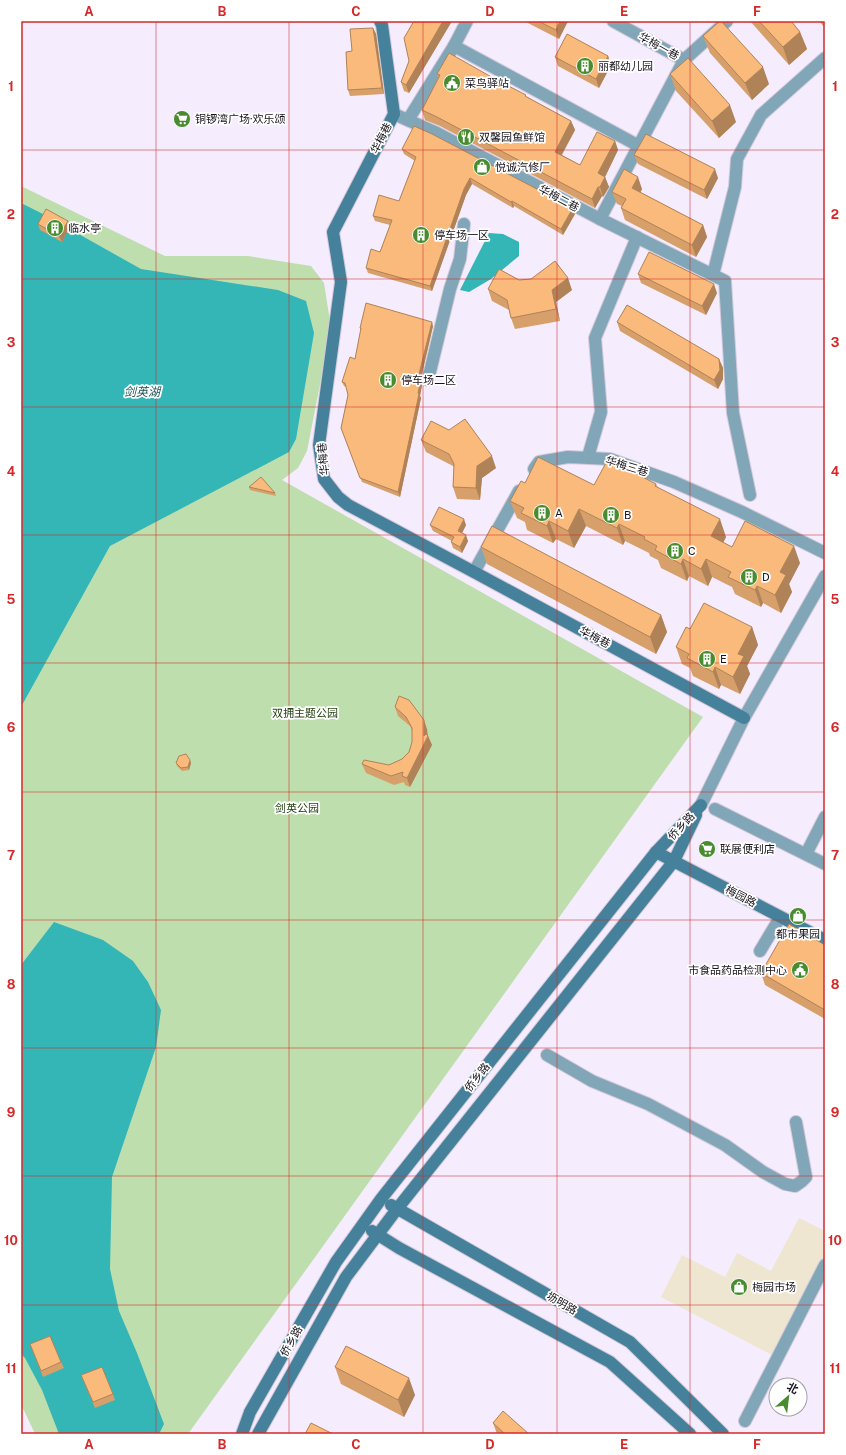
<svg xmlns="http://www.w3.org/2000/svg" width="846" height="1455" font-family="'Public Sans','Noto Sans SC',sans-serif">
<style>
.commercial{fill:#eee6d0}
.green{fill:#bedead}
.water{fill:#34b5b6}
.lines{fill:none;stroke-linecap:round;stroke-linejoin:round}
.street-casing{stroke:#d2c9da;stroke-width:14}
.secondary-casing{stroke:#d2c9da;stroke-width:14}
.street{stroke:#80a6b7;stroke-width:12}
.secondary{stroke:#46819b;stroke-width:12}
.wall{fill:#d7a06b}
.shaded-wall{fill:#af8257}
.building{fill:#faba7c;stroke:#af8257}
.grid{fill:none;stroke:#d62828;stroke-width:1;stroke-opacity:0.55}
.labels{text-anchor:middle;dominant-baseline:central;stroke-width:3.5;stroke-linejoin:round;paint-order:stroke}
.street-label{font-size:11px;fill:#19141c;stroke:#fff}
.poi-label{font-size:11px;fill:#19141c;stroke:#fff;text-anchor:start}
.park-label{font-size:11px;fill:#264413;stroke:#fff}
.water-label{font-size:12px;font-style:italic;fill:#1d5253;stroke:#fff}
.neatline{fill:none;stroke:#d62828;stroke-width:1.5}
.grid-label{font-size:13px;text-anchor:middle;font-weight:bold;fill:#d62828}
</style>
<rect width="100%" height="100%" fill="#f5ecfe"/>
<!-- commercial -->
<polygon class="commercial" points="799,1218 825,1231 825,1262 776,1357 661,1297 682,1255 725,1277 737,1253 771,1271"/>
<!-- green -->
<polygon class="green" points="21,184 23,187 165,256 248,256 311,266 324,283 331,328 307,451 298,468 282,480 703,717 188,1434 35,1434 21,1404"/>
<!-- water -->
<g class="water">
<polygon points="21,203 43,214 141,269 278,290 306,301 314,333 296,439 289,452 110,546 21,707"/>
<polygon points="489,233 503,234 519,242 519,256 491,279 469,292 460,290"/>
<polygon points="54,922 103,940 133,961 148,982 161,1010 156,1047 112,1177 110,1269 119,1311 137,1353 164,1424 159,1434 59,1434 42,1390 25,1358 21,1354 21,965"/>
</g>
<g class="lines">
<!-- street casing -->
<g class="street-casing">
<g id="street">
<polyline points="613,21 684,60"/>
<polyline points="454,46 639,146"/>
<polyline points="394,114 437,133 600,219 725,281 733,413 750,495"/>
<polyline points="408,120 454,46 467,21"/>
<polyline points="600,219 684,60 727,21"/>
<polyline points="713,275 735,187 737,159 761,115 825,58"/>
<polyline points="428,380 450,289 460,259 464,224"/>
<polyline points="588,457 601,412 595,338 637,237"/>
<polyline points="534,469 539,462 568,457 610,459 674,482 742,512 825,553"/>
<polyline points="474,572 519,491"/>
<polyline points="701,805 744,718 825,576"/>
<polyline points="715,809 825,864"/>
<polyline points="806,854 825,817"/>
<polyline points="760,951 778,921"/>
<polyline points="547,1055 592,1081 648,1104 725,1145 763,1172 785,1184 795,1186 802,1181 806,1177 796,1122"/>
<polyline points="745,1421 825,1265"/>
</g>
</g>
<!-- secondary casing -->
<g class="secondary-casing">
<g id="secondary">
<polyline points="380,21 382,25 394,114 333,232 341,282 319,445 324,479 338,497 348,505 474,572 744,718"/>
<polyline points="656,852 825,940"/>
<polyline points="391,1205 630,1342 723,1434"/>
<polyline points="372,1231 399,1248 610,1362 690,1434"/>
<polyline points="242,1434 250,1412 336,1262 381,1199 656,852 701,805"/>
<polyline points="258,1434 346,1277 397,1209 674,861 696,815"/>
</g>
</g>
<!-- street -->
<use href="#street" class="street"/>
<!-- secondary -->
<use href="#secondary" class="secondary"/>
</g>
<!-- wall -->
<g class="wall">
<polygon points="414,21 452,21 409,93 404,91 401,82 409,61"/>
<polygon points="524,21 568,21 559,39"/>
<polygon points="750,21 791,21 800,32 807,49 789,65"/>
<polygon points="819,21 825,21 825,28"/>
<polygon points="373,28 376,34 384,94 350,96 348,90"/>
<polygon points="703,36 769,84 752,100 710,53"/>
<polygon points="608,56 611,65 599,88 558,66 555,57"/>
<polygon points="437,74 527,97 571,121 575,130 562,155 580,165 615,141 618,150 605,177 609,187 603,197 602,196 595,208 440,126 425,120 422,110 438,78"/>
<polygon points="670,74 736,122 719,138 676,91"/>
<polygon points="402,149 575,214 563,235 514,206 513,208 472,184 466,195 432,291 368,273 366,268 380,252 390,225 375,221 373,216 399,201 415,161 404,154"/>
<polygon points="634,155 718,178 707,199 638,164"/>
<polygon points="642,189 640,192 703,225 707,237 696,257 625,220 621,208 622,206 617,204 612,192"/>
<polygon points="68,221 70,227 62,242 40,230 38,224"/>
<polygon points="638,274 717,293 706,315 641,283"/>
<polygon points="519,280 572,290 556,302 560,321 515,329 511,318 509,310 492,301 488,289"/>
<polygon points="617,322 719,359 723,368 723,379 718,389 620,331"/>
<polygon points="433,326 421,378 422,385 420,396 421,398 400,497 362,482 341,428 348,395 346,387 344,386 342,382 355,359 361,331 360,328"/>
<polygon points="421,440 496,468 482,478 480,500 457,499 453,487 454,467 453,466 426,452"/>
<polygon points="525,483 594,485 656,484 658,488 726,537 723,543 732,547 800,563 789,584 792,592 781,613 763,603 761,607 735,594 732,587 712,577 708,586 689,576 687,581 661,568 658,560 650,556 649,553 625,541 623,545 586,526 574,548 556,539 553,543 527,530 525,522 517,518 510,501"/>
<polygon points="249,487 275,493 276,496 250,490"/>
<polygon points="430,525 466,525 462,533 468,541 462,553 453,548 451,542 452,541 433,531"/>
<polygon points="481,547 661,615 667,632 656,654 487,564"/>
<polygon points="752,627 758,645 747,666 750,674 740,694 721,685 719,689 693,676 690,668 682,664 676,647 690,629"/>
<polygon points="395,707 427,729 427,735 428,736 432,745 410,787 405,785 404,782 394,785 366,773 362,764 389,765 402,759 409,752 412,742 412,731 410,726 398,716"/>
<polygon points="176,763 191,763 189,770 182,771 177,766"/>
<polygon points="825,945 825,1019 765,985 761,973"/>
<polygon points="30,1344 61,1362 64,1368 43,1377"/>
<polygon points="335,1367 415,1395 404,1417 341,1384"/>
<polygon points="81,1375 113,1394 115,1400 95,1408"/>
<polygon points="493,1423 529,1434 497,1434"/>
</g>
<!-- shaded-wall -->
<g class="shaded-wall">
<polygon points="443,21 452,21 409,93 406,85"/>
<polygon points="560,21 568,21 559,39 556,30"/>
<polygon points="373,28 376,34 384,94 382,88"/>
<polygon points="800,32 807,49 789,65 783,47"/>
<polygon points="608,56 611,65 599,88 596,79"/>
<polygon points="763,67 769,84 752,100 745,83"/>
<polygon points="730,105 736,122 719,138 712,121"/>
<polygon points="571,121 575,130 558,161 555,152"/>
<polygon points="615,141 618,150 602,183 598,173"/>
<polygon points="715,169 718,178 707,199 704,190"/>
<polygon points="605,177 609,187 603,197 600,187"/>
<polygon points="638,177 642,189 637,200 632,188"/>
<polygon points="470,178 472,184 466,195 432,291 430,286 464,189"/>
<polygon points="598,187 602,196 595,208 592,199"/>
<polygon points="512,201 514,206 513,208 511,202"/>
<polygon points="573,208 575,214 563,235 561,229"/>
<polygon points="68,221 70,227 62,242 59,236"/>
<polygon points="703,225 707,237 696,257 692,245"/>
<polygon points="568,278 572,290 556,302 560,321 556,309 552,290"/>
<polygon points="714,284 717,293 706,315 702,306"/>
<polygon points="432,322 433,326 421,378 422,385 420,396 421,398 400,497 398,492 418,393 419,374"/>
<polygon points="719,359 723,368 723,379 718,389 714,380"/>
<polygon points="492,456 496,468 482,478 480,500 476,488 477,466"/>
<polygon points="579,509 586,526 574,548 568,531"/>
<polygon points="464,519 466,525 460,537 458,531"/>
<polygon points="720,519 726,537 717,554 711,536"/>
<polygon points="549,521 556,539 553,543 547,526"/>
<polygon points="619,524 625,541 623,545 617,528"/>
<polygon points="466,535 468,541 462,553 460,547"/>
<polygon points="794,546 800,563 789,584 792,592 781,613 775,595 780,572"/>
<polygon points="683,559 689,576 687,581 681,564"/>
<polygon points="706,559 712,577 708,586 701,569"/>
<polygon points="757,586 763,603 761,607 755,590"/>
<polygon points="661,615 667,632 656,654 650,637"/>
<polygon points="752,627 758,645 747,666 750,674 740,694 733,677 738,654"/>
<polygon points="715,667 721,685 719,689 713,672"/>
<polygon points="424,720 427,729 428,737 428,736 432,745 410,787 407,778 424,736"/>
<polygon points="190,760 191,763 189,770 188,767"/>
<polygon points="409,1378 415,1395 404,1417 398,1400"/>
</g>
<!-- building -->
<g class="building">
<polygon points="414,21 443,21 406,85 401,82 409,61 404,38"/>
<polygon points="538,21 560,21 556,30"/>
<polygon points="720,21 721,21 763,67 745,83 703,36"/>
<polygon points="759,21 791,21 800,32 783,47"/>
<polygon points="373,28 382,88 348,90 346,52 352,51 350,29"/>
<polygon points="567,34 608,56 596,79 555,57"/>
<polygon points="449,53 495,79 526,95 525,96 571,121 555,152 580,165 597,132 615,141 598,173 605,177 600,187 598,187 592,199 437,117 422,110 440,75 437,74"/>
<polygon points="688,58 730,105 712,121 670,74"/>
<polygon points="414,126 432,134 573,208 561,229 512,201 511,202 470,178 464,189 430,286 366,268 371,249 380,252 392,220 373,216 379,195 399,201 416,157 402,149"/>
<polygon points="646,134 715,169 704,190 634,155"/>
<polygon points="624,169 638,177 632,188 703,225 692,245 621,208 626,199 612,192"/>
<polygon points="46,209 68,221 59,236 38,224"/>
<polygon points="649,252 714,284 702,306 638,274"/>
<polygon points="555,261 568,278 552,290 556,309 511,318 507,300 488,289 499,269 519,280 531,279"/>
<polygon points="366,303 432,322 419,374 421,380 418,393 419,394 398,492 360,478 341,428 348,395 345,383 342,382 350,357 355,359 361,328 360,328"/>
<polygon points="627,305 719,359 720,370 714,380 617,322"/>
<polygon points="465,419 492,456 477,466 476,488 453,487 454,464 449,454 421,440 431,421 449,430"/>
<polygon points="538,457 594,485 608,459 656,484 655,486 720,519 711,536 732,547 745,521 794,546 780,572 786,575 775,595 757,586 755,590 728,577 731,572 706,559 701,569 683,559 681,564 655,550 657,546 644,539 645,537 619,524 617,528 579,509 568,531 549,521 547,526 521,513 524,508 510,501 521,481 525,483"/>
<polygon points="261,477 275,493 249,487"/>
<polygon points="439,507 464,519 458,531 466,535 460,547 451,542 454,537 430,525"/>
<polygon points="492,526 661,615 650,637 481,547"/>
<polygon points="704,603 752,627 738,654 744,656 733,677 715,667 713,672 687,658 689,654 676,647 686,627 690,629"/>
<polygon points="399,696 409,700 424,720 424,736 426,734 428,736 407,778 402,776 403,772 391,776 362,764 364,760 389,765 402,759 409,752 412,742 412,728 406,717 395,707"/>
<polygon points="186,754 190,760 188,767 181,768 176,763 179,756"/>
<polygon points="789,924 825,945 825,1010 761,973"/>
<polygon points="50,1336 61,1362 41,1371 30,1344"/>
<polygon points="346,1346 409,1378 398,1400 335,1367"/>
<polygon points="102,1367 113,1394 93,1402 81,1375"/>
<polygon points="503,1411 529,1434 505,1434 493,1423"/>
<polygon points="311,1423 333,1434 305,1434"/>
</g>
<!-- grid -->
<path class="grid" d="M156 21V1434M289 21V1434M423 21V1434M557 21V1434M690 21V1434M21 150H825M21 279H825M21 407H825M21 535H825M21 663H825M21 792H825M21 920H825M21 1048H825M21 1176H825M21 1305H825"/>
<!-- icons -->
<defs>
<g id="building-disc" transform="scale(0.9)"><circle r="9.5" fill="#498c2f" stroke="#fff"/><path d="M-4-6H4V6H1V3H-1V6H-4ZM-2.5-4.3h1.7v1.8h-1.7ZM.8-4.3h1.7v1.8H.8ZM-2.5-1h1.7V.8h-1.7ZM.8-1h1.7V.8H.8Z" fill="#fff"/></g>
<g id="civic-disc" transform="scale(0.9)"><circle r="9.5" fill="#498c2f" stroke="#fff"/><path d="M-.6-6.5H3V-4.5H.6V-3L4-1V1h2V6H-6V1h2V-1L-.6-3ZM-1.2 2.5V6h2.4V2.5Z" fill="#fff"/></g>
<g id="supermarket-disc" transform="scale(0.9)"><circle r="9.5" fill="#498c2f" stroke="#fff"/><path d="M-6-5.5h2.5l.6 2H6L4.5 2H-2.5L-4.4-4H-6ZM-1.5 3.2a1.3 1.3 0 1 0 .1 0ZM3 3.2a1.3 1.3 0 1 0 .1 0Z" fill="#fff"/></g>
<g id="restaurant-disc" transform="scale(0.9)"><circle r="9.5" fill="#498c2f" stroke="#fff"/><path d="M-5-6h1v4h1v-4h1v4h1v-4h1v5L-1.5 .5V6h-2V.5L-5-1ZM5-6V6H3V1.5H1.5Q1.5-4 5-6Z" fill="#fff"/></g>
<g id="shop-disc" transform="scale(0.9)"><circle r="9.5" fill="#498c2f" stroke="#fff"/><path d="M-5-2.5h2.3a2.7 3.5 0 0 1 5.4 0H5L5.5 6h-11ZM-1.5-2.5h3a1.5 2.3 0 0 0-3 0Z" fill="#fff"/></g>
</defs>
<g fill-rule="evenodd">
<use href="#building-disc" x="585" y="66"/>
<use href="#civic-disc" x="452" y="83"/>
<use href="#supermarket-disc" x="182" y="119"/>
<use href="#restaurant-disc" x="466" y="137"/>
<use href="#shop-disc" x="482" y="167"/>
<use href="#building-disc" x="55" y="228"/>
<use href="#building-disc" x="421" y="235"/>
<use href="#building-disc" x="388" y="380"/>
<use href="#building-disc" x="542" y="513"/>
<use href="#building-disc" x="611" y="515"/>
<use href="#building-disc" x="675" y="551"/>
<use href="#building-disc" x="749" y="577"/>
<use href="#building-disc" x="707" y="659"/>
<use href="#supermarket-disc" x="707" y="849"/>
<use href="#shop-disc" x="798" y="916"/>
<use href="#civic-disc" x="800" y="970"/>
<use href="#shop-disc" x="739" y="1287"/>
</g>
<g class="labels">
<!-- street labels -->
<g class="street-label">
<text transform="translate(659 46) rotate(29)">华梅一巷</text>
<text transform="translate(381 138) rotate(-63)">华梅巷</text>
<text transform="translate(559 198) rotate(28)">华梅二巷</text>
<text transform="translate(323 459) rotate(-96)">华梅巷</text>
<text transform="translate(627 466) rotate(17)">华梅三巷</text>
<text transform="translate(595 637) rotate(28)">华梅巷</text>
<text transform="translate(681 826) rotate(-47)">侨乡路</text>
<text transform="translate(741 896) rotate(28)">梅园路</text>
<text transform="translate(477 1077) rotate(-52)">侨乡路</text>
<text transform="translate(562 1303) rotate(30)">坜明路</text>
<text transform="translate(291 1341) rotate(-61)">侨乡路</text>
</g>
<!-- poi labels -->
<g class="poi-label">
<text x="598" y="66">丽都幼儿园</text>
<text x="465" y="83">菜鸟驿站</text>
<text x="195" y="119">铜锣湾广场·欢乐颂</text>
<text x="479" y="137">双馨园鱼鲜馆</text>
<text x="495" y="167">悦诚汽修厂</text>
<text x="68" y="228">临水亭</text>
<text x="434" y="235">停车场一区</text>
<text x="401" y="380">停车场二区</text>
<text x="555" y="513">A</text>
<text x="624" y="515">B</text>
<text x="688" y="551">C</text>
<text x="762" y="577">D</text>
<text x="720" y="659">E</text>
<text x="720" y="849">联展便利店</text>
<text x="798" y="934" text-anchor="middle">都市果园</text>
<text x="787" y="970" text-anchor="end">市食品药品检测中心</text>
<text x="752" y="1287">梅园市场</text>
</g>
<!-- park labels -->
<g class="park-label">
<text x="305" y="713">双拥主题公园</text>
<text x="297" y="808">剑英公园</text>
</g>
<!-- water labels -->
<g class="water-label">
<text x="142" y="392">剑英湖</text>
</g>
</g>
<!-- border -->
<rect width="846" height="1455" fill="none" stroke="#ffffff" stroke-width="44"/>
<!-- north arrow -->
<g transform="translate(788 1397) rotate(28)"><circle r="19" fill="#ffffff" stroke="#a3a1a4"/>
<path d="M0-3L7 15L0 10L-7 15Z" fill="#498c2f"/>
<text y="-6" font-size="11" font-weight="bold" text-anchor="middle" fill="#19141c">北</text>
</g>
<rect x="22" y="22" width="802" height="1411" class="neatline"/>
<g class="grid-label">
<text x="89" y="16">A</text>
<text x="222" y="16">B</text>
<text x="356" y="16">C</text>
<text x="490" y="16">D</text>
<text x="624" y="16">E</text>
<text x="757" y="16">F</text>
<text x="11" y="91">1</text>
<text x="835" y="91">1</text>
<text x="11" y="219">2</text>
<text x="835" y="219">2</text>
<text x="11" y="347">3</text>
<text x="835" y="347">3</text>
<text x="11" y="476">4</text>
<text x="835" y="476">4</text>
<text x="11" y="604">5</text>
<text x="835" y="604">5</text>
<text x="11" y="732">6</text>
<text x="835" y="732">6</text>
<text x="11" y="860">7</text>
<text x="835" y="860">7</text>
<text x="11" y="989">8</text>
<text x="835" y="989">8</text>
<text x="11" y="1117">9</text>
<text x="835" y="1117">9</text>
<text x="11" y="1245">10</text>
<text x="835" y="1245">10</text>
<text x="11" y="1373">11</text>
<text x="835" y="1373">11</text>
<text x="89" y="1449">A</text>
<text x="222" y="1449">B</text>
<text x="356" y="1449">C</text>
<text x="490" y="1449">D</text>
<text x="624" y="1449">E</text>
<text x="757" y="1449">F</text>
</g>
</svg>
